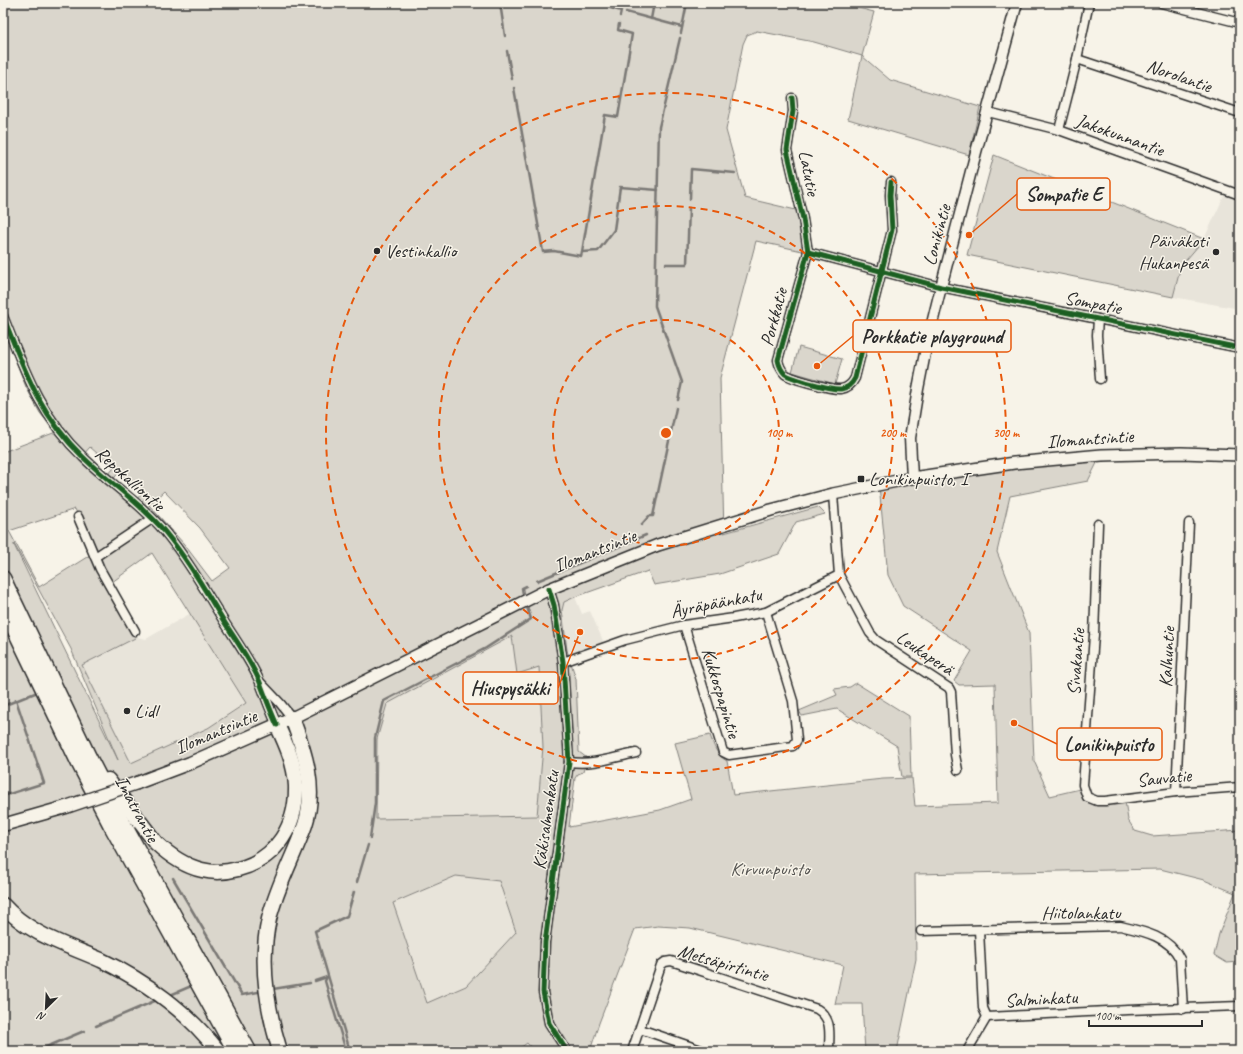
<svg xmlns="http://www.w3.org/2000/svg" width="1243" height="1054" font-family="Caveat,sans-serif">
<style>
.built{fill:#e8e4da}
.green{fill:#dad6cc;stroke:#82807c;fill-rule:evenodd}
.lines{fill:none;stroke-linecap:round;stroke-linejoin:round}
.stream{stroke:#7a7874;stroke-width:2.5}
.minor-casing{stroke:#2b2b2b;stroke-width:11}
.tertiary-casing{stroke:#2b2b2b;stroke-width:13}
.secondary-casing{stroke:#2b2b2b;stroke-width:14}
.primary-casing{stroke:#2b2b2b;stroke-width:15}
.motorway-casing{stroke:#2b2b2b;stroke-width:17}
.minor{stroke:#f7f3e8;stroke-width:8}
.tertiary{stroke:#f7f3e8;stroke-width:10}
.secondary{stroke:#f7f3e8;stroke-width:11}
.primary{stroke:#f7f3e8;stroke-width:12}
.motorway{stroke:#f7f3e8;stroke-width:14}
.primary-bridge-casing{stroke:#2b2b2b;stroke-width:15;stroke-linecap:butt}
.primary-bridge{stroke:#f7f3e8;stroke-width:12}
.cycleway-casing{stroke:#f7f3e8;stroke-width:8}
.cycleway{stroke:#1b5e20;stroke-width:5}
.ring{fill:none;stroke:#e8590c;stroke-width:2;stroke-dasharray:7 5}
.poi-dot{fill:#2b2b2b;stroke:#f7f3e8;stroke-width:1.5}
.labels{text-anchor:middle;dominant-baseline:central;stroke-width:3;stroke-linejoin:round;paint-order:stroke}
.street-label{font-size:19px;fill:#2b2b2b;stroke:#f7f3e8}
.poi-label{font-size:19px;fill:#2b2b2b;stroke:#f7f3e8;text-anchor:start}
.park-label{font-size:19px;fill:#575653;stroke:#f7f3e8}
.centre{fill:#e8590c;stroke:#f7f3e8;stroke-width:2}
.ring-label{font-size:12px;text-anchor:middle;font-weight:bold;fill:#e8590c;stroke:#f7f3e8;stroke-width:3;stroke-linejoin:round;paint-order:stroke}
.leader{fill:none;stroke:#e8590c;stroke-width:1.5}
.callout-dot{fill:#e8590c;stroke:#f7f3e8;stroke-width:1.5}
.callout{fill:#f7f3e8;stroke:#e8590c;stroke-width:1.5}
.callout-label{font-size:20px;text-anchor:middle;font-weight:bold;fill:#2b2b2b}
</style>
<rect width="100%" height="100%" fill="#f7f3e8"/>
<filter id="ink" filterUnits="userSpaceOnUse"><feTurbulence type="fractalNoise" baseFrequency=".025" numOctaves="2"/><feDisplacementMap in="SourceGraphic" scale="8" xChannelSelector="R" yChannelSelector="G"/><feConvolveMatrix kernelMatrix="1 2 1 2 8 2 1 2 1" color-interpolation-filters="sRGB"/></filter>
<g filter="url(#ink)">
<!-- built -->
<g class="built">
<polygon points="1225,194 1240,199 1240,309 1173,297 1181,266 1204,239"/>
<polygon points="575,597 582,614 590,611 604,643 577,653 572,653 567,650 565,645 562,610 564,602"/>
<polygon points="191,613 246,702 208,728 131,763 82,665 137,637 146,639"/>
<polygon points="513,636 539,666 543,747 537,817 376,819 377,739 387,703"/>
<polygon points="456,876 499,881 516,932 466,986 427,1004 393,903"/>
</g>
<!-- green -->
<g class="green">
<path d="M3 3H839L874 12 862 56 890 80 980 107 969 155 848 119 862 56 814 42 757 31 747 35 743 44 726 130 745 198 800 211 807 252 756 241 720 378 724 533 818 507 825 514 796 522 779 554 720 574 654 585 648 571 575 597 564 602 562 610 567 650 576 679 579 752 587 758 583 772 578 774 575 778 569 827 660 810 691 799 675 743 710 735C714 746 716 755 727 761L733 795 883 779 912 778 915 806 998 803 995 684 959 685 954 681 972 651 903 606 888 575 879 486 1102 453 1088 481 1010 496 997 552 1029 633 1034 761 1050 796 1080 789 1086 798 1125 801 1128 820 1135 831 1152 836 1240 830V962L1227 963 1214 955 1219 934 1235 893 1204 880 1160 869 915 874 916 959 897 1051H865L862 1004H835L843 965 690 928 658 926 635 929 599 1023 590 1051H534L527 1043 516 1051H222L196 1022 48 934 3 901V830L117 796 154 843 203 873 265 860 296 809 280 727 249 735 128 781 125 780 73 797 69 803 3 822V452L56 432 40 413 26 387 3 328ZM90 447 114 468 107 476 83 455ZM119 472 143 492 136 500 112 481ZM164 491 200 528 230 568 212 581 184 544 149 505ZM75 509 95 552 39 587 9 531ZM14 544 71 649 118 760 14 545ZM152 553 246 703 208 728 131 763 82 665 137 637 108 585ZM512 636 517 674 539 667 543 747 537 816 376 819 377 739 387 704ZM456 876 499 881 516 932 466 986 427 1003 393 903Z"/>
<polygon points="994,155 1204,239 1181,266 1173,297 967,255"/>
<polygon points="799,347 842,359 835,384 792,372"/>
<polygon points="856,683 909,716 911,777 902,777 897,746 837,709 802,716 799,711 837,695 834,689 850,687"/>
<polygon points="276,729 286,749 292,810 263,855 218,870 176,856 121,793"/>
<polygon points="3,911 120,974 172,1011 212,1051 3,1051"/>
</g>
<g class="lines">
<!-- stream -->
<g class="stream">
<polyline points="500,3 505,36"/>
<polyline points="612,3 611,8 621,11"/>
<polyline points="626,12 682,27"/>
<polyline points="620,16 621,11"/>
<polyline points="651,19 654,3"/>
<polyline points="681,33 687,3"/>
<polyline points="507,51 512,79"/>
<polyline points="514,88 543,252 554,251 581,256 582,252 598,251 614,230 620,187 658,190"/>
<polyline points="690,199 691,169 735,173"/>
<polyline points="582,252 605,115 618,117 632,34 618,30 619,24"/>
<polyline points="666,264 687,264 689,208"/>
<polyline points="678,400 682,382 655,306 659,127 680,38"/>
<polyline points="642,525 642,524 649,516 653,516 676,408"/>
<polyline points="537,581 646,535"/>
<polyline points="523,594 522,588 526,586"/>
<polyline points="3,706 40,691"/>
<polyline points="3,796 44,783 16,700"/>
<polyline points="370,838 375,803 375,738 384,701 486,648 531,619 527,607"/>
<polyline points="173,878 242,995 258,992"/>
<polyline points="357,882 368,845"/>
<polyline points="327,977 325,981 346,1051"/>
<polyline points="315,981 327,977"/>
<polyline points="273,989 310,983"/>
<polyline points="168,996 189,987"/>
<polyline points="96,1026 157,1000"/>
<polyline points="37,1051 84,1031"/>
<polyline points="350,1051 315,931 347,916 354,892"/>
</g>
<!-- minor casing -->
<g class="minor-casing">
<g id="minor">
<polyline points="1161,3 1240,23"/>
<polyline points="1077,59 1089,3"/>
<path d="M792 98 793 111 787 150 803 219 808 252 778 360C779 365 781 370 785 374 792 379 832 390 841 389 848 388 852 384 855 378L892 230 890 195 891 182"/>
<polyline points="988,112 1059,130 1240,195"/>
<polyline points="1059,130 1077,59 1240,113"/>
<polyline points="808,252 941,287 1240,348"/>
<path d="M3 316C24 369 40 416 83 457 109 483 141 503 165 532 188 560 206 592 225 623 237 642 250 660 259 680 265 695 270 710 277 725"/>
<polyline points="1098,319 1097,335 1100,379"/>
<polyline points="78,517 100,569 135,631"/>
<polyline points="1098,524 1094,635 1083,785 1087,797 1097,801 1105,801 1176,792 1240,787"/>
<polyline points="95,557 152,519"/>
<polyline points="839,575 870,633 876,640 949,688 951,692 955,755 958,770"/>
<polyline points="549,589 554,605 563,662 569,762 545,942 543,992 549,1023 567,1051"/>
<polyline points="684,625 723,752 729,755 793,746 797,740 793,701 766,612"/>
<polyline points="563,662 625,640 684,625 734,618 766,612 839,575 833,494"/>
<polyline points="261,683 280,703 292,718"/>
<path d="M569 762C595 765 611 758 636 753"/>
<polyline points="1176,792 1189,523"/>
<path d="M921 931 1120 926C1142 931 1169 936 1180 959L1183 1009"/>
<polyline points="987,1017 1128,1010 1240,1006"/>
<polyline points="640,1029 704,1051"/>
<path d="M632 1051 661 965 665 962 671 961 817 1009C833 1019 829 1034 829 1051"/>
<polyline points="967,1051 987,1017 983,1008 979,930"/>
</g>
</g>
<!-- tertiary casing -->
<g class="tertiary-casing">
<polyline id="tertiary" points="912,478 910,438 918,389 926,348 941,287 976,152 1017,3"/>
</g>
<!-- secondary casing -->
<g class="secondary-casing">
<polyline id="secondary" points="292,718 549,589 658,545 771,510 833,494 912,478 1014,463 1102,455 1181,453 1240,455"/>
</g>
<!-- primary casing -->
<g class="primary-casing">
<g id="primary">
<polyline points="137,783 190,763 292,718"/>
<polyline points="3,825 66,807"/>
</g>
</g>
<!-- motorway casing -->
<g class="motorway-casing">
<g id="motorway">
<polyline points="3,578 89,757 121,819 249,1051"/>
<polyline points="3,606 78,762 110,824 235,1051"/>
<path d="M108 780 156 843C169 855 184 866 202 870 214 873 227 872 238 869 277 859 297 825 296 786 295 764 286 744 277 725"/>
<path d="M3 905C30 935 65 944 101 960 145 981 188 1012 218 1051"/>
<path d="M280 1051C267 1009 259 963 269 919 277 886 294 856 305 825 317 789 305 752 292 718"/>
</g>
</g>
<!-- minor -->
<use href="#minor" class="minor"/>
<!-- tertiary -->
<use href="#tertiary" class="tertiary"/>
<!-- secondary -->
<use href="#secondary" class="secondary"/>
<!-- primary -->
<use href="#primary" class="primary"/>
<!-- motorway -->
<use href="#motorway" class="motorway"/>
<!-- primary-bridge casing -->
<g class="primary-bridge-casing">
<polyline id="primary-bridge" points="66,807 137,783"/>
</g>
<!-- primary-bridge -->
<use href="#primary-bridge" class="primary-bridge"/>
<!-- cycleway casing -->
<g class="cycleway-casing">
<g id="cycleway">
<path d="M792 98 793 111 787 150 803 219 808 252 778 360C779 365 781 370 785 374 792 379 832 390 841 389 848 388 852 384 855 378L892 230 890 195 891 182"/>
<polyline points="808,252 941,287 1240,348"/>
<path d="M3 316C24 369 40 416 83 457 109 483 141 503 165 532 188 560 206 592 225 623 237 642 250 660 259 680 265 695 270 710 277 725"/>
<polyline points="549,589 554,605 563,662 569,762 545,942 543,992 549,1023 567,1051"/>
</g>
</g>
<!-- cycleway -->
<use href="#cycleway" class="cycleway"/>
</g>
</g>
<!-- distance rings -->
<g class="ring">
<circle cx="666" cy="433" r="113"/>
<circle cx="666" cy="433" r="227"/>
<circle cx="666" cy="433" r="340"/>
</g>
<!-- markers -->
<g class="poi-dot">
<circle cx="377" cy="251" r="4"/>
<circle cx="1216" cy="252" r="4"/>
<rect x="857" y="475" width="8" height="8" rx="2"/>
<circle cx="127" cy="711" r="4"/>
</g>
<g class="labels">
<!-- street labels -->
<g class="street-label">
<text transform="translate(1179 76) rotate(19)">Norolantie</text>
<text transform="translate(1120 135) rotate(20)">Jakokunnantie</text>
<text transform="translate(809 173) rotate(79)">Latutie</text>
<text transform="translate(937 235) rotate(-75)">Lonikintie</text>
<text transform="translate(1093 303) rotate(11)">Sompatie</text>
<text transform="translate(774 317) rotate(-75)">Porkkatie</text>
<text transform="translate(1090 439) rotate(-4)">Ilomantsintie</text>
<text transform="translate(130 479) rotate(42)">Repokalliontie</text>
<text transform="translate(595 551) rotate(-22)">Ilomantsintie</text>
<text transform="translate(716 603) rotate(-11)">Äyräpäänkatu</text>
<text transform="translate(925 653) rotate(34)">Leukaperä</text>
<text transform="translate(1167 657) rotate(-87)">Kalhuntie</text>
<text transform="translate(1076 662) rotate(-86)">Sivakantie</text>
<text transform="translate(721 693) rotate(73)">Kukkospapintie</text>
<text transform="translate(216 732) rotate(-23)">Ilomantsintie</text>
<text transform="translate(1164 778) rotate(-6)">Sauvatie</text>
<text transform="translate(137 809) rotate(62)">Imatrantie</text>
<text transform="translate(546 820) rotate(-82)">Käkisalmenkatu</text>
<text x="1081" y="913">Hiitolankatu</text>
<text transform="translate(723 963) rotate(16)">Metsäpirtintie</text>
<text transform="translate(1041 999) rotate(-3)">Salminkatu</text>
</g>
<!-- poi labels -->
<g class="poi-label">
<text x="1208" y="241" text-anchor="end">Päiväkoti<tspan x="1208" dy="22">Hukanpesä</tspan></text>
<text x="385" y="251">Vestinkallio</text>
<text x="869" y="479">Lonikinpuisto, I</text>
<text x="135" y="711">Lidl</text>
</g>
<!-- park labels -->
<g class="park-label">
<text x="770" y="869">Kirvunpuisto</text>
</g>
</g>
<circle cx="666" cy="433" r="6" class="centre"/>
<g class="ring-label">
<text x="779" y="437">100 m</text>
<text x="893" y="437">200 m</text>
<text x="1006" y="437">300 m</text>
</g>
<!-- callouts -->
<path class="leader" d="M969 235L1017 194M817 366L853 336M580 632L558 688M1014 723L1057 744"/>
<g class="callout-dot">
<circle cx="969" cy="235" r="4"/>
<circle cx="817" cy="366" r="4"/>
<circle cx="580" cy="632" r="4"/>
<circle cx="1014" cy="723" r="4"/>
</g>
<g class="callout">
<rect x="1017" y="178" width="93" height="32" rx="4"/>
<rect x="853" y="320" width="158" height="32" rx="4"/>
<rect x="463" y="672" width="95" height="32" rx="4"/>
<rect x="1057" y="728" width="105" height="32" rx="4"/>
</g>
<g class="callout-label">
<text x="1064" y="201">Sompatie E</text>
<text x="932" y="343">Porkkatie playground</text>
<text x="510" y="695">Hiuspysäkki</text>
<text x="1109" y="751">Lonikinpuisto</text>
</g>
<!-- margin -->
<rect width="1243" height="1054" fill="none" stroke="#f7f3e8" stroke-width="16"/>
<rect x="8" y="8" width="1227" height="1038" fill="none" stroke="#2b2b2b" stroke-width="1.5" filter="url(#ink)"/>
<!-- north arrow -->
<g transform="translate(46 1008) rotate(204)" stroke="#f7f3e8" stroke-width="3" paint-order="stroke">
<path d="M0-3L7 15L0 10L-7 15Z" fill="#2b2b2b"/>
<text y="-6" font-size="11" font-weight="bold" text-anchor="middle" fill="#2b2b2b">N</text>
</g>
<!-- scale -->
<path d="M1089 1020v6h113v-6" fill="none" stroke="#2b2b2b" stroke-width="2"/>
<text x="1095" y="1020" font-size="12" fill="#2b2b2b" stroke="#f7f3e8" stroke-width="3" paint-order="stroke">100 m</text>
</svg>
